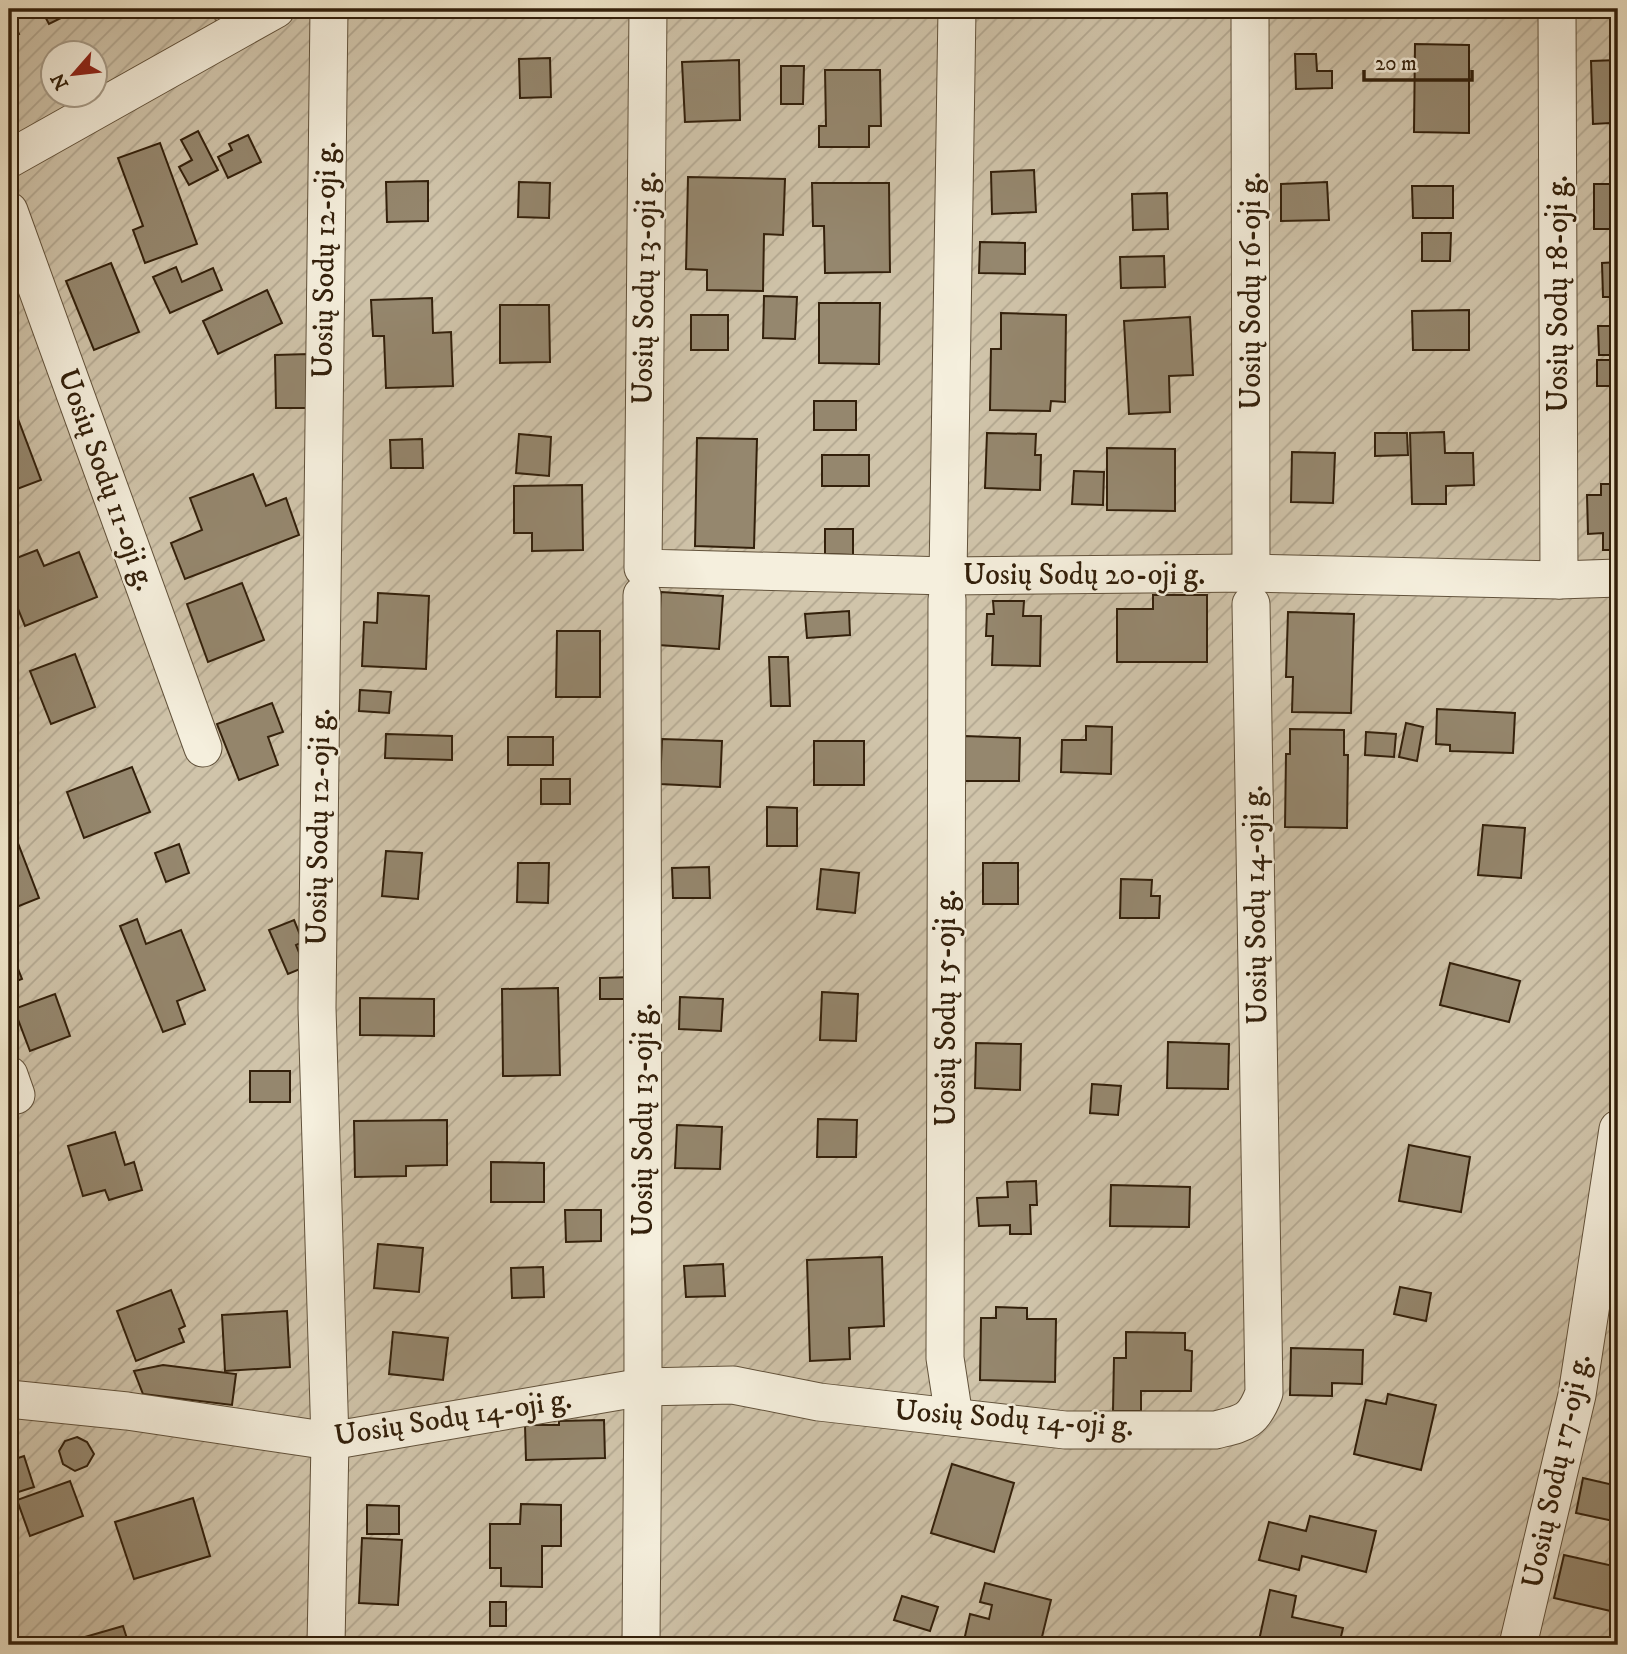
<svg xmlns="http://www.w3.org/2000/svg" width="1627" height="1654" font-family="'IM FELL DW Pica',serif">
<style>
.garden{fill:url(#garden-furrows);stroke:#82725a;stroke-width:2;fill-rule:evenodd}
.building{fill:#95876e;stroke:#33200b;stroke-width:2}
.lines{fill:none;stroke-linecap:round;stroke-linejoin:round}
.street-casing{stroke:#62523b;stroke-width:39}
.street{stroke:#f5efdd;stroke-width:37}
.labels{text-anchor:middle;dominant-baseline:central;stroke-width:5;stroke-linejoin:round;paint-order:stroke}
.street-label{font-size:30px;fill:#33200b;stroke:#f5efdd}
</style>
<defs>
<pattern id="garden-furrows" width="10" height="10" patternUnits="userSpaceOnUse" patternTransform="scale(1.75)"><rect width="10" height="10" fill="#d0c4aa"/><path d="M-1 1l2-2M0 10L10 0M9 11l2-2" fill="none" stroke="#b3a891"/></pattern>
</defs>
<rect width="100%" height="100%" fill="#f0e6ca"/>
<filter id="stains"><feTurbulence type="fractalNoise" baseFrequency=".00286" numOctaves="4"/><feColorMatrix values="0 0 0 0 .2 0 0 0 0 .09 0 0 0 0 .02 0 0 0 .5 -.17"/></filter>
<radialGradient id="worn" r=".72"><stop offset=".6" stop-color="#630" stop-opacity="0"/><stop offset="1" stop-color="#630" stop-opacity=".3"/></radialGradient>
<!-- garden -->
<path class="garden" d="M9 9H211L217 23 246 9H1618V1645H9ZM52 52H94V94H52Z"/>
<!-- building -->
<g class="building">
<polygon points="41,9 79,9 49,24"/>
<rect x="804" y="9" width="35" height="5"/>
<polygon points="9,14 19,34 9,39"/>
<polygon points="1415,44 1469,45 1469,133 1414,132"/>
<polygon points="1295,54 1316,54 1317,71 1332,71 1332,88 1296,89"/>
<polygon points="550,58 551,97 520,98 519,59"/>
<polygon points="739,60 740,120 685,122 682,62"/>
<polygon points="1618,60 1618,158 1610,159 1610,123 1593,124 1591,61"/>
<polygon points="781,66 804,66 803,104 781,104"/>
<polygon points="825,70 880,70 881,126 869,126 869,147 819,147 819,126 826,126"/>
<polygon points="198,131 218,170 189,185 179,167 192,160 181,140"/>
<polygon points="248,135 261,162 228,178 218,157 232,150 229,144"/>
<polygon points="160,143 197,244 145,263 133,230 143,226 118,158"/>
<polygon points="1034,170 1036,212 992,214 991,172"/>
<polygon points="688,177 785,179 783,235 764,234 763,291 707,290 707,270 686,269"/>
<polygon points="428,181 428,221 387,222 386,182"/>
<polygon points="519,182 550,183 549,218 518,217"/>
<polygon points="1327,182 1329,220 1281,221 1281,184"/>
<polygon points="812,183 889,183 890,272 825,273 824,226 813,226"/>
<polygon points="1594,184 1618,184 1618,247 1617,229 1594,229"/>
<polygon points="1412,186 1453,186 1453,218 1413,218"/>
<polygon points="1167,193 1168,229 1133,230 1132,194"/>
<polygon points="1422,233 1451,233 1450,261 1422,261"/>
<polygon points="980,242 1025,243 1025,274 979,273"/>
<polygon points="1164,256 1165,287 1121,288 1120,257"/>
<polygon points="1618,262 1618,297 1603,297 1602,263"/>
<polygon points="111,263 139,332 94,350 66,281"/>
<polygon points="176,267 182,282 213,268 222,290 170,313 153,277"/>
<polygon points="267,290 282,323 218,354 203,321"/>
<polygon points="764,296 797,297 795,339 763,338"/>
<polygon points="432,298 433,333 451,332 453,386 386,388 384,336 373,336 371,300"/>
<polygon points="819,303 880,303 879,364 819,363"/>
<polygon points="500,305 549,305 550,362 500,363"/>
<polygon points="1469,310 1469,350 1413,350 1412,311"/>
<polygon points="1001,313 1066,315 1065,402 1051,401 1050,411 990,410 991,349 1001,349"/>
<rect x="691" y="315" width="37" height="35"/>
<polygon points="1190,317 1193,375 1169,376 1170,412 1129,414 1124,321"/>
<polygon points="1598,326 1618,326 1618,355 1599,355"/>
<polygon points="309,354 310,408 276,408 275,355"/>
<rect x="1597" y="360" width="21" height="26"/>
<polygon points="9,395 41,480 9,492"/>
<rect x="814" y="401" width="42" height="29"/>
<polygon points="1444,432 1445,453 1473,453 1474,485 1446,486 1446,504 1412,504 1410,433"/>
<polygon points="987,433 1036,434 1035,455 1041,455 1040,490 985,488"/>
<polygon points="1375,433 1407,433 1408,455 1375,456"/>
<polygon points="519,434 551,437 549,476 516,473"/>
<polygon points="697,438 757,439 754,548 695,546"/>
<polygon points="422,439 423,468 391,468 390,440"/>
<polygon points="1107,448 1175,449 1175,511 1107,510"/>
<polygon points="1292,452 1335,453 1333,503 1291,502"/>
<rect x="822" y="455" width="47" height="31"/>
<polygon points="1074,471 1104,472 1103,505 1072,504"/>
<polygon points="253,474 266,506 286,498 299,535 185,579 171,543 202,530 190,498"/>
<polygon points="1601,484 1618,484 1618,550 1603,550 1603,533 1588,534 1587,495 1601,495"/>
<polygon points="582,485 583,550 532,551 532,533 514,533 514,486"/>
<polygon points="825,529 853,529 853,555 825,554"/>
<polygon points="37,550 44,566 79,552 97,597 25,626 9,587 9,561"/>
<polygon points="242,583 264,640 208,662 187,604"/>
<polygon points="661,592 723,596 719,649 658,645"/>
<polygon points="378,593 429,596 426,669 362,666 364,622 377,623"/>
<polygon points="1153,595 1207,595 1207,662 1117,662 1117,609 1153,609"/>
<polygon points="993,601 1024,601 1023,616 1041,616 1040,666 992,665 993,636 986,636 987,614 994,614"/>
<polygon points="849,611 850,635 807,638 805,614"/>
<polygon points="1288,612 1354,614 1351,713 1292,712 1293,677 1286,677"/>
<polygon points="557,631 600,631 600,697 556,697"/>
<polygon points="75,654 95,707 51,724 30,671"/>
<polygon points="769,657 788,657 790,706 771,706"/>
<polygon points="360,690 391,692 389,713 359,711"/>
<polygon points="272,703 283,732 268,737 278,765 239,780 217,724"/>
<polygon points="1437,709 1515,713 1513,753 1450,751 1450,745 1436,744"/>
<polygon points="1406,723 1423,727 1417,761 1399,757"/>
<polygon points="1086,726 1112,727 1111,774 1061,772 1062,740 1086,740"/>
<polygon points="1290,729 1344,730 1344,755 1348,755 1347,828 1285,827 1286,754 1290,754"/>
<polygon points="1366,732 1396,734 1394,757 1365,755"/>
<polygon points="386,734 452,736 452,760 385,758"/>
<polygon points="965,736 1020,738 1019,781 964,781"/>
<rect x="508" y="737" width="45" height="28"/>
<polygon points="662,739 722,741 720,787 660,784"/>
<rect x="814" y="741" width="50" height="44"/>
<polygon points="132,767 150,812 84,838 67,792"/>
<rect x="541" y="779" width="29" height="25"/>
<polygon points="767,807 797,808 797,846 767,846"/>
<polygon points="9,825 11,825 39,898 9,910"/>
<polygon points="1483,825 1525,828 1521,878 1478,875"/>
<polygon points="179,844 189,873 166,882 155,853"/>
<polygon points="386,851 422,853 418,899 382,896"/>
<polygon points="518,863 549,863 548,903 517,902"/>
<rect x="983" y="863" width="35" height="41"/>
<polygon points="709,867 710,898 673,898 672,868"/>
<polygon points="821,869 859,873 855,913 817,909"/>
<polygon points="1121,879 1152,880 1151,896 1160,896 1159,918 1120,918"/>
<polygon points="137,919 146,944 181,930 205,990 177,1001 185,1024 163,1032 120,926"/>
<polygon points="294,920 303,942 296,945 305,967 288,974 269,930"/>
<polygon points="9,946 22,979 9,984"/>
<polygon points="1450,963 1520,981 1509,1022 1440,1005"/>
<polygon points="632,977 631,999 600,999 600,978"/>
<polygon points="558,988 560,1075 503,1076 502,989"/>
<polygon points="822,992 858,994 856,1041 820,1040"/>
<polygon points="55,994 70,1036 30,1051 14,1009"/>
<polygon points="680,997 723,999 721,1031 679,1029"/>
<polygon points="360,998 434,999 434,1036 360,1035"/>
<polygon points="1168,1042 1229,1044 1228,1089 1167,1088"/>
<polygon points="976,1043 1021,1044 1020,1090 975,1088"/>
<rect x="250" y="1071" width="40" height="31"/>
<polygon points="1092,1084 1121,1086 1118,1115 1090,1113"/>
<polygon points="818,1119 857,1120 856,1157 817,1157"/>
<polygon points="447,1120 447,1165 406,1166 406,1176 355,1177 354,1121"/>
<polygon points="677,1125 722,1127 720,1169 675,1168"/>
<polygon points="115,1132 125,1165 134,1162 142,1190 109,1200 105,1190 83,1196 68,1146"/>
<polygon points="1409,1145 1470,1157 1461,1212 1399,1201"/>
<polygon points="491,1162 544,1163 544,1202 491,1202"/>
<polygon points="1036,1181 1037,1205 1030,1205 1031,1234 1010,1234 1010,1225 979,1226 977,1198 1008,1197 1007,1182"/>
<polygon points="1111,1185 1190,1187 1189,1227 1110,1226"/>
<polygon points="565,1210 601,1210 601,1241 566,1242"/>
<polygon points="378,1244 423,1248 419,1292 374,1288"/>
<polygon points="882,1257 884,1326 849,1328 850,1359 810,1361 807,1260"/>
<polygon points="723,1264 725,1296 686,1297 684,1266"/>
<polygon points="543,1267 544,1297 512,1298 511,1268"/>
<polygon points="1400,1287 1431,1293 1426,1321 1394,1314"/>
<polygon points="171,1290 185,1326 179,1329 184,1342 136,1361 117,1311"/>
<polygon points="996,1307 1027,1308 1027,1319 1056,1319 1055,1382 980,1380 981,1318 996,1318"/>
<polygon points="287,1311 290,1367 225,1371 222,1315"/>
<polygon points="393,1332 448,1338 443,1380 389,1374"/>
<polygon points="1126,1332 1185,1333 1185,1350 1192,1351 1191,1391 1141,1391 1141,1411 1113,1411 1114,1358 1126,1358"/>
<polygon points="1291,1348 1363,1350 1362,1384 1332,1383 1332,1396 1290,1395"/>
<polygon points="163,1365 236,1374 232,1405 143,1394 134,1371"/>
<polygon points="1388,1394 1436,1405 1421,1470 1354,1454 1366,1400 1386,1404"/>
<polygon points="604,1420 605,1458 526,1460 525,1425 559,1425 559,1421"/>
<polygon points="77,1437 87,1442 94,1454 87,1466 75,1471 63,1464 59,1451 65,1441"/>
<polygon points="24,1456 34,1487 9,1495 9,1461"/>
<polygon points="952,1464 1014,1483 994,1552 931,1533"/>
<polygon points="1583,1478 1618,1486 1618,1522 1576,1513"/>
<polygon points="70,1481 83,1516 30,1536 17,1500"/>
<polygon points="193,1498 210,1556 134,1579 115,1522"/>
<polygon points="521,1504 561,1505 561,1546 542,1546 542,1587 501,1586 501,1568 490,1568 490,1524 520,1524"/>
<polygon points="367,1505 399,1506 399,1534 367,1534"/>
<polygon points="1310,1516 1376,1531 1366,1572 1302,1556 1299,1570 1259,1560 1269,1522 1306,1531"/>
<polygon points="362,1538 402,1540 398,1605 359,1603"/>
<polygon points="1564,1555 1618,1567 1618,1597 1615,1612 1554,1598"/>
<polygon points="985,1583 1051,1600 1040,1645 963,1645 970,1614 989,1619 992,1605 980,1602"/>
<polygon points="1270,1590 1296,1596 1292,1617 1343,1628 1339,1645 1258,1645"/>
<polygon points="902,1596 938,1607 930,1631 894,1620"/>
<rect x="490" y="1602" width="16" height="24"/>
<polygon points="123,1626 129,1645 64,1645 64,1643"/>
</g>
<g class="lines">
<!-- street casing -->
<g class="street-casing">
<g id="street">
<polyline points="648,9 643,568 948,576"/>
<polyline points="957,9 948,576 1251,573 1559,580 1618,578"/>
<polyline points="1250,9 1251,573"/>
<polyline points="1557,9 1559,580"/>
<polyline points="9,159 276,9"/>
<polyline points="9,211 203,748"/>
<polyline points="947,599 945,1358 954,1417"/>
<polyline points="9,1075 16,1095"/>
<path d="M9 1399 127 1411 330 1441 643 1387 733 1385 819 1402 1065 1430H1215C1243 1423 1253 1423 1264 1393L1251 604"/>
<polyline points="326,1645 330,1441 317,1008 329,9"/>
<polyline points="641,1645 643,1387 642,595"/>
<polyline points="1518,1645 1577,1395 1618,1129"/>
</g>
</g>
<!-- street -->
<use href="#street" class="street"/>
</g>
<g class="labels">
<!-- street labels -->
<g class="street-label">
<text transform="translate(325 260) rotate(-89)">Uosių Sodų 12-oji g.</text>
<text transform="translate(645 288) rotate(-89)">Uosių Sodų 13-oji g.</text>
<text transform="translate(1251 291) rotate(-90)">Uosių Sodų 16-oji g.</text>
<text transform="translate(1558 294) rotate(-90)">Uosių Sodų 18-oji g.</text>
<text transform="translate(106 480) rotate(70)">Uosių Sodų 11-oji g.</text>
<text x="1084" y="575">Uosių Sodų 20-oji g.</text>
<text transform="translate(319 827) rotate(-89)">Uosių Sodų 12-oji g.</text>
<text transform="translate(1256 905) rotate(-91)">Uosių Sodų 14-oji g.</text>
<text transform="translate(946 1008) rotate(-90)">Uosių Sodų 15-oji g.</text>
<text transform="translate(643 1120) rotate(-90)">Uosių Sodų 13-oji g.</text>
<text transform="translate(453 1418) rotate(-9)">Uosių Sodų 14-oji g.</text>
<text transform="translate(1014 1419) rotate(4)">Uosių Sodų 14-oji g.</text>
<text transform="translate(1557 1471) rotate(-78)">Uosių Sodų 17-oji g.</text>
</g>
</g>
<!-- margin -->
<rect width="1627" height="1654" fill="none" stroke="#f0e6ca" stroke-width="35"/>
<rect x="10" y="10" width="1606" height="1633" fill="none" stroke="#33200b" stroke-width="3.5"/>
<rect x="18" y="18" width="1592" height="1619" fill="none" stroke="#33200b" stroke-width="2"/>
<!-- north arrow -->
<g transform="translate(74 74) rotate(242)"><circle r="33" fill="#f5efdd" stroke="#a79c89" stroke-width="2"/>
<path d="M0-5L12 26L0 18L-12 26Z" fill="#8f2418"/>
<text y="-10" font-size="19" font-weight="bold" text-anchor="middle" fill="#33200b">N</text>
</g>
<!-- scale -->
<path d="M1364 70v10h108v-10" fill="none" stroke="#33200b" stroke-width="3.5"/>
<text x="1375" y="70" font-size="21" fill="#33200b" stroke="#f5efdd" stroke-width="5" paint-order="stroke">20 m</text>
<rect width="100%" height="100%" filter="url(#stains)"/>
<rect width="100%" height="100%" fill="url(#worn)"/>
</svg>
